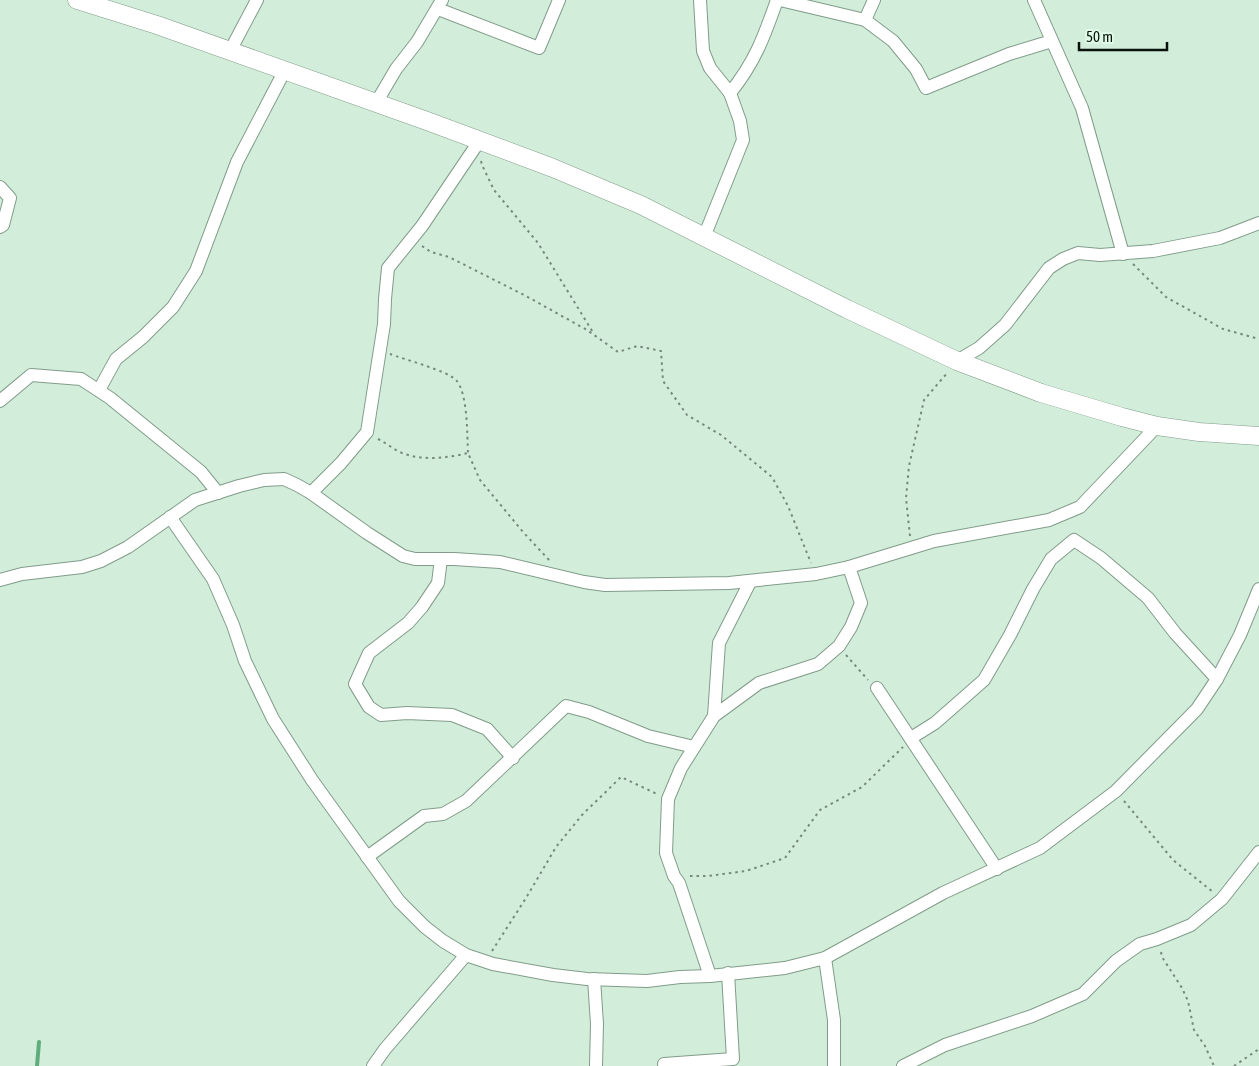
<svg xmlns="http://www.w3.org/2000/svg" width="1259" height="1066" font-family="'Asap Condensed',sans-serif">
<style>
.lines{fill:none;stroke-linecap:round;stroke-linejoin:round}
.stream{stroke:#60ad7c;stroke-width:4}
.minor-casing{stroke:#819c89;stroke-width:14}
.secondary-casing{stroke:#819c89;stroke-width:19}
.path{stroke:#76897b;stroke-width:2;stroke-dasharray:2.5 4;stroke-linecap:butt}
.minor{stroke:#fff;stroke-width:12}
.secondary{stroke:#fff;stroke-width:18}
</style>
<rect width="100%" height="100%" fill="#d2eeda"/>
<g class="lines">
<!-- stream -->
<polyline class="stream" points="37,1066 39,1042"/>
<!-- minor casing -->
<g class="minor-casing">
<g id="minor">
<polyline points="700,0 703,51 710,68 730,93 740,121 743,140 704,237"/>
<polyline points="780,0 865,20 893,41 916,69 926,88 1009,54 1052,41"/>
<polyline points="1034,0 1082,108 1123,254"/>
<polyline points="438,9 539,48 559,0"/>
<polyline points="865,20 874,0"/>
<polyline points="230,51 257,0"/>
<path d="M730 93C755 62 764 37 777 0"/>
<polyline points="376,103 396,69 417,42 442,0"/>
<polyline points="0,187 10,198 3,225 0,227"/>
<polyline points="957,361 979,348 1005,325 1049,268 1063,259 1078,253 1100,255 1153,251 1220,238 1259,223"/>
<polyline points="99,390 116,359 143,337 173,307 196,271 237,162 285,70"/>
<polyline points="0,401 31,375 81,379 110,398 201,472 218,493"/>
<polyline points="311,493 341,463 367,432 384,324 385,299 388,268 422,226 480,140"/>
<polyline points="170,517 213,579 233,625 245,661 273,719 312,780 399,901 425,927 443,941 466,955 493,964 553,975 587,979 647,981 680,977 710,976 785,968 825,958 943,893 1040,848 1116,791 1197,709 1217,679 1240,635 1259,589"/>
<polyline points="441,559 438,583 422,607 408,623 369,653 355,684 369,707 381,715 407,713 452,715 487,729 513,758"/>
<polyline points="0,580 22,574 82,567 101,561 128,547 195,500 239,486 264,480 284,479 297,485 311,493 367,533 403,556 415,559 454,559 500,562 584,582 605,585 729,583 816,574 849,567 934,541 1049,520 1080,507 1157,426"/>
<polyline points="877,688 997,869"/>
<polyline points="714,716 719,643 750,582"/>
<polyline points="911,738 935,723 984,680 1010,635 1033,589 1051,559 1074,540 1101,558 1148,598 1175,633 1217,679"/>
<polyline points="367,857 424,816 443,814 466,801 566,706 589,712 648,736 694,747"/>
<polyline points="825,958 834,1020 834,1066"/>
<polyline points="710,976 679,883 674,876 666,853 668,799 681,768 714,716 759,683 818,664 839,646 851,627 861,603 849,567"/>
<polyline points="594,979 597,1024 596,1066"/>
<polyline points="664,1064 733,1059 728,973"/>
<polyline points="373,1066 385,1049 466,955"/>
<polyline points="903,1066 945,1045 1032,1016 1083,994 1116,961 1140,944 1157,939 1191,925 1222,899 1259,852"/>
</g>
</g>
<!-- secondary casing -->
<g class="secondary-casing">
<polyline id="secondary" points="77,0 157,25 427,121 553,168 641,205 847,309 957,361 1041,393 1122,417 1157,426 1199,432 1259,436"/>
</g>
<!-- path -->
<g class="path">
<polyline points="481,161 482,165 494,190 538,243 594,334"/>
<polyline points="422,246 431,252 449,257 526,296 587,330 618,352 637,346 661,351 663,381 687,415 721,435 772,477 788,506 811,563"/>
<polyline points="1133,264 1166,297 1223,329 1259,339"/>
<path d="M390 354C403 359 448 371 456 380 468 393 467 435 468 453"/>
<path d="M378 439C386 443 393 449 402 453 422 461 448 458 468 453L480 480 523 532 550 561"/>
<polyline points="910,536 906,498 909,466 924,400 948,372"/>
<polyline points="846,655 868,680"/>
<polyline points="1124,801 1173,860 1213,892"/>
<polyline points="690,876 708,876 746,871 785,858 820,810 862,787 903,747"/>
<polyline points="492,951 526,898 556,847 582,815 621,777 657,794"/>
<polyline points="1161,952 1162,957 1182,988 1188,1001 1194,1030 1205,1046 1214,1066"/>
<polyline points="1234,1066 1259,1049"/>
</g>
<!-- minor -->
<use href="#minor" class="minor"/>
<!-- secondary -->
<use href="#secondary" class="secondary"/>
</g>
<!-- scale -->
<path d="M1079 42v8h88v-8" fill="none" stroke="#09130c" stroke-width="2.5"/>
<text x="1086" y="42" font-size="15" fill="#09130c" stroke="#dffbe7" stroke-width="4" paint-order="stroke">50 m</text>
</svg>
